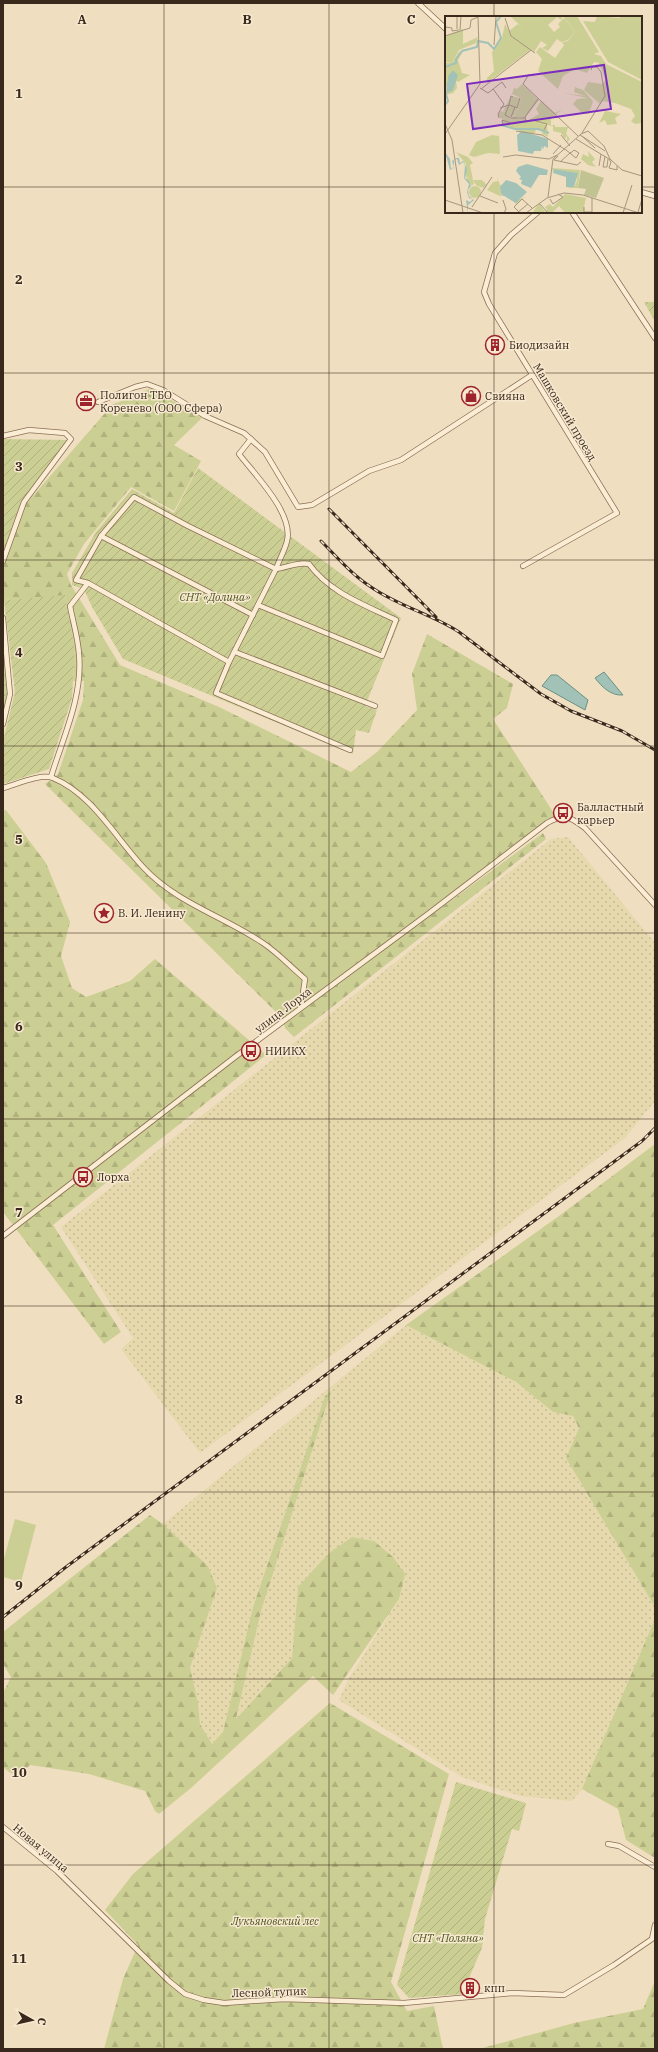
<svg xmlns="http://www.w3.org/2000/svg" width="658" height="2052" font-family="'IBM Plex Serif',serif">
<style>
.farmland{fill:url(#farmland-dots)}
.green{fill:#cccf93}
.forest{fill:url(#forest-firs)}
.garden{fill:url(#garden-furrows)}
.water{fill:#a3c2b7;stroke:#6a9184}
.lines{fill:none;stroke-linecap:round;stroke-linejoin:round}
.minor-casing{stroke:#8a6f57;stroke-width:6}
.minor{stroke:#fbecd4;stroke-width:4.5}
.rail-casing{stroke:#39281c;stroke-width:3}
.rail{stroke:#f7e9d0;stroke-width:1.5;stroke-dasharray:4.5;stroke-linecap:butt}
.grid{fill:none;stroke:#39281c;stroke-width:1;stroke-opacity:0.55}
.labels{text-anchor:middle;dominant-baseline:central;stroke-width:3;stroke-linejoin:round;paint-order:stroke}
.poi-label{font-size:11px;fill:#39281c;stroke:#f7e9d0;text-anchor:start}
.street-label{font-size:11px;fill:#39281c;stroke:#f7e9d0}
.park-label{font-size:11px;font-style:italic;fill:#4d5722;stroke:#f7e9d0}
.inset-river{fill:none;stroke:#a3c2b7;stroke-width:2}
.inset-road{fill:none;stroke:#a7957e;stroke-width:1}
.view{fill:#7b2cbf;fill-opacity:0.15;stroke:#7b2cbf;stroke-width:2}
.inset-edge{fill:none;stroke:#39281c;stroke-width:2}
.grid-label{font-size:13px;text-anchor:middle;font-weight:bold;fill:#39281c;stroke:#f7e9d0;stroke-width:3;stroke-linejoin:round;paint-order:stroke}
</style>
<defs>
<pattern id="farmland-dots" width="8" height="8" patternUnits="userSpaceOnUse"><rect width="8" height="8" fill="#e6d9ad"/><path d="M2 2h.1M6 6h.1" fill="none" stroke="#c6ba94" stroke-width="1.8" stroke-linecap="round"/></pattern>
<pattern id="forest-firs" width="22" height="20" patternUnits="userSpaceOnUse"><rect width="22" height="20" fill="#cccf93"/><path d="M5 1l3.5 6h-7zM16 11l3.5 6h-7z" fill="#b0b27e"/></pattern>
<pattern id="garden-furrows" width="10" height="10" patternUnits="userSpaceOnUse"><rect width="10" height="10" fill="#cccf93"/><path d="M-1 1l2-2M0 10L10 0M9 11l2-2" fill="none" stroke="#b0b27e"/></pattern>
</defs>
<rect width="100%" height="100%" fill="#f0dec0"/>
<!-- farmland -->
<g class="farmland">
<polygon points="568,837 655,943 655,1101 625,1138 200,1453 121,1349 133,1338 61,1227 551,839"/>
<polygon points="406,1325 516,1382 553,1412 573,1416 579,1428 566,1458 655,1606 655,1619 582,1789 572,1801 520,1796 462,1777 339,1700 348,1680 399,1599 393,1557 373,1541 352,1537 298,1587 292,1658 236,1720 261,1611 330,1392 325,1396 253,1607 223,1732 212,1744 200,1724 198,1702 190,1668 217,1588 208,1566 163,1524"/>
</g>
<!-- green -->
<polygon class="green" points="15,1519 36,1525 21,1582 3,1577 3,1562"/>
<!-- forest -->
<g class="forest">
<polygon points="151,388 202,418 174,445 201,461 174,511 131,487 84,544 67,574 71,585 120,665 219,707 351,772 377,752 417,710 412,674 427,634 513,684 507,708 493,719 555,815 283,1019 45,784 58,774 83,700 84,681 73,681 75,649 65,596 4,600 3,567 25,505 112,405"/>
<polygon points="6,810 46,863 70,922 61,956 72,988 86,997 130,981 155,959 266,1055 53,1225 121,1332 104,1344 3,1212 3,811"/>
<polygon points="543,833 546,839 294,1037 285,1028 284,1023"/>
<polygon points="655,1144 655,1607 566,1458 579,1428 573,1416 553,1412 516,1382 406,1325 559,1216"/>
<polygon points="331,1391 261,1611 236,1719 292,1658 298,1587 329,1553 352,1537 374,1541 393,1557 405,1574 399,1599 333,1695 313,1676 191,1788 159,1814 155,1811 145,1791 89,1774 30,1765 18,1776 9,1772 3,1767 3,1693 11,1677 3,1664 3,1632 150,1515 163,1524 208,1566 217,1588 190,1668 198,1702 200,1724 212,1744 223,1732 253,1607 325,1396"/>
<polygon points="655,1619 655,1858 626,1840 618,1809 582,1789"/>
<polygon points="330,1703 449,1774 391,1982 407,2011 434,2006 443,2049 104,2049 123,1979 138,1945 105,1910 133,1874"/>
<polygon points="655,1981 655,2049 479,2049 574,2023 643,2009"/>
</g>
<!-- garden -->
<g class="garden">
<polygon points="644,302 655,302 655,322"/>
<polygon points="3,439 69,440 23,500 3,554"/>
<polygon points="198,468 401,618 365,706 377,710 369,733 356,730 353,754 123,659 92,607 84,589 72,585 72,573 96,532 132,489 174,513"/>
<polygon points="65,595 75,649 72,698 49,769 3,784 3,741 15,692 4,600"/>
<polygon points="3,652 8,695 3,715"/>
<polygon points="456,1782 526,1803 519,1831 512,1829 485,1919 482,1948 462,1994 409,1998 397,1985"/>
</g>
<!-- water -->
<g class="water">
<path d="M604 672 623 695C611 696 602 687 595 678Z"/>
<polygon points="551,675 557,675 588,700 585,710 542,686"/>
</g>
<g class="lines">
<!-- minor casing -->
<g class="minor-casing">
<g id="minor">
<polyline points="418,3 446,29"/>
<polyline points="641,192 655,196"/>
<polyline points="572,212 655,338"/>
<polyline points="98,402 135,387 147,384 163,390 205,416 244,433 265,452 298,507 312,505 369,471 401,460 532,375"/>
<polyline points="3,436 29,430 65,433 71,439 24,502 3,561"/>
<path d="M251 439 239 454C254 474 294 513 287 541 285 550 279 560 276 569 287 568 298 561 309 564 330 593 365 605 396 620L382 656 258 605"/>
<polyline points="101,536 253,615"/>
<polyline points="523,566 617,513 489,304 484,292 495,253 511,235 538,212"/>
<polyline points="3,618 10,694 3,724"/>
<polyline points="235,652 375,706"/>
<polyline points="229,662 216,693 350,750"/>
<path d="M51 777C63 737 83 697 79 654 78 638 73 622 70 606L88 583 76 580 101 536 134 497 188 526 276 569 229 662 88 583"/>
<path d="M3 788C15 785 41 773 53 778 92 794 115 837 143 867 176 903 223 916 263 943 278 953 291 967 305 979L301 1007"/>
<path d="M3 1236 235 1057 428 914 547 823C565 813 569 816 585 828L655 905"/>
<polyline points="3,1827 57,1871 169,1981 185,1994 204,2000 224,2003 284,1999 404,2003 512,1993 564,1995 614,1965 652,1939 655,1925"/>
<polyline points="608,1844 619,1846 655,1867"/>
</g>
</g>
<!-- minor -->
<use href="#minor" class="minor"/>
<!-- rail casing -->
<g class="rail-casing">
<g id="rail">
<polyline points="329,509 436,617"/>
<path d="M321 541C337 557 352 575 371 587 398 606 431 614 459 632L541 694 571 711 622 731 655 750"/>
<polyline points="3,1617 66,1567 642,1141 655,1128"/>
</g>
</g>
<!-- rail -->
<use href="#rail" class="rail"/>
</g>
<!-- grid -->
<path class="grid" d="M164 3V2049M329 3V2049M494 3V17M3 187H446M641 187H655M494 212V2049M3 373H655M3 560H655M3 746H655M3 933H655M3 1119H655M3 1306H655M3 1492H655M3 1679H655M3 1865H655"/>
<!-- icons -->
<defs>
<g id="building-ring" transform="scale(1)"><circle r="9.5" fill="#f7e9d0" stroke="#9d242d" stroke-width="1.5"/><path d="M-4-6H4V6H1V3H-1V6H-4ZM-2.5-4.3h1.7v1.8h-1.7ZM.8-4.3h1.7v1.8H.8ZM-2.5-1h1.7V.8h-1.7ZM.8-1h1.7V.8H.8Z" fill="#9d242d"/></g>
<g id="shop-ring" transform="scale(1)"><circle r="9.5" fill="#f7e9d0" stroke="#9d242d" stroke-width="1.5"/><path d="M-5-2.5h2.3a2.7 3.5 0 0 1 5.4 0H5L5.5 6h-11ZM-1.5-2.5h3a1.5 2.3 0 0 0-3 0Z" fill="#9d242d"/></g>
<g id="office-ring" transform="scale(1)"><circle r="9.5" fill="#f7e9d0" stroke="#9d242d" stroke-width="1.5"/><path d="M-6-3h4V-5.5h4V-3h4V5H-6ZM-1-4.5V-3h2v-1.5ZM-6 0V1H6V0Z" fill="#9d242d"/></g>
<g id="bus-ring" transform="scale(1)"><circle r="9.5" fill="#f7e9d0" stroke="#9d242d" stroke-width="1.5"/><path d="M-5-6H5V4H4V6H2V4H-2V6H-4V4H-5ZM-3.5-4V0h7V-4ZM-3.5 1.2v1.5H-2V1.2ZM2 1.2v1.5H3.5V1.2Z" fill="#9d242d"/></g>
<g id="sight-ring" transform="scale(1)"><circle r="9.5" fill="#f7e9d0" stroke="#9d242d" stroke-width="1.5"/><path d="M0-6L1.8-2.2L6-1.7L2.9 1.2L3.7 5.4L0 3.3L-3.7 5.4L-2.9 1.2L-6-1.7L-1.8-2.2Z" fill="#9d242d"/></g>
</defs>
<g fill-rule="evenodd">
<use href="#building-ring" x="495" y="345"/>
<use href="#shop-ring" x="471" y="396"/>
<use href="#office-ring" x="86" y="401"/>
<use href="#bus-ring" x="563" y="813"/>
<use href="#sight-ring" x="104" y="913"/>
<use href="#bus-ring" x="251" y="1051"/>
<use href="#bus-ring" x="83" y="1177"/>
<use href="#building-ring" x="470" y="1988"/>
</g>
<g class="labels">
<!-- poi labels -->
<g class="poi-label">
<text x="509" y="345">Биодизайн</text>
<text x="100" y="395">Полигон ТБО<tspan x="100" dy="13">Коренево (ООО Сфера)</tspan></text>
<text x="485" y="396">Свияна</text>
<text x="577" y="807">Балластный<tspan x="577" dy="13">карьер</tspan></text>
<text x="118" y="913">В. И. Ленину</text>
<text x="265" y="1051">НИИКХ</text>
<text x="97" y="1177">Лорха</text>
<text x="484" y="1988">кпп</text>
</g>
<!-- street labels -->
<g class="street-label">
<text transform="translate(565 412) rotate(59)">Машковский проезд</text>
<text transform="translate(283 1010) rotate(-37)">улица Лорха</text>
<text transform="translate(41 1848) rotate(40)">Новая улица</text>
<text transform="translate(269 1992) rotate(-2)">Лесной тупик</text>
</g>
<!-- park labels -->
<g class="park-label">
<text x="215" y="597">СНТ «Долина»</text>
<text x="275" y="1921">Лукьяновский лес</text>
<text x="448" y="1938">СНТ «Поляна»</text>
</g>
</g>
<!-- overview -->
<g transform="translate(445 16)">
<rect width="197" height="197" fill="#f0dec0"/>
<path d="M14 36 17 37 13 44 17 57 25 59 13 66 11 65 12 72 8 77 0 79V47H7ZM52 161 55 169 59 168 55 171 56 179 63 180 69 186 80 181 71 188 61 180H55L42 174 48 166 53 165Z" fill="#cccf93"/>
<path d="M118 0H132L154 36 149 38 156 40 161 48 197 66V107L190 108 186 105 190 100 186 93 170 87 157 85 155 88 139 74 143 66 157 68 161 64 154 47 149 46 142 57 130 53 118 60 113 73 93 55 97 43 91 36 95 31 110 42 119 29 117 26 123 25 130 16ZM152 0 174 2 176 0H197V64L163 46 138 5 150 6ZM77 68 94 84 80 102 73 101 68 107 62 106 54 101V95L61 96 66 103 71 98 76 82 67 78 69 72 72 73ZM130 71 138 74 148 85 144 98H138L128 88 132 83 143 82 118 77 140 80 129 76ZM96 85 110 97 117 93 106 103V109H110V111H123L121 118 125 123 122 126V120L120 123 116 117 108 115V110L82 105 94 98 91 93ZM160 95 176 98 170 102 172 108 162 109 160 104 154 107ZM143 135 150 143 147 146 151 151 143 149 136 143 138 138 144 141ZM11 136 23 141 28 147 25 149 28 164H37L42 169 39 172 32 170 26 162 29 167 27 170 21 162 25 161H21V148ZM107 152 135 154 133 172H121L130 170 132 164 131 157 109 153 108 157ZM120 178 147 183 141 182 139 191V197H146H120L114 190 107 197 88 196 94 187 100 196 102 194 100 191 105 188 108 191Z" fill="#cccf93"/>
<path d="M136 154 159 162 151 182 139 179 141 173 133 172Z" fill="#c1c393"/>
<path d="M65 0H118L116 4 112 1 103 9 109 16 115 11 113 8 119 2 130 16 123 24 116 26 112 23 103 35 97 32 102 29 96 25 89 36 86 33 42 67V62L49 55 47 36 57 22 60 8 64 15 73 8 78 12ZM18 13V28L33 21 31 27 14 34 7 47 0 46V20ZM66 80 75 82 71 98 67 101 60 99 61 96 58 95ZM79 102 81 105 102 109 103 121 97 118 98 114 91 112 90 117H82L57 109V104L68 107 67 103ZM47 119 54 120 55 138 43 137 29 141 24 139 31 126ZM24 176a6 6 0 1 1 12 0a6 6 0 1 1-12 0Z" fill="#cccf93"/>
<path d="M8 54 13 59 8 74 2 77V64L3 67V60ZM77 115 103 123V132L99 130 98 134 97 130 96 135H89L88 138 73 135 72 119ZM0 136 5 143 6 153 9 151 7 145 11 142H14L15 147 18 145 20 148 22 154 20 162 24 165 26 170 23 174 24 180 29 184 28 185 23 189V197L21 184 25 186 28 183 24 182 22 176 24 168 19 162 20 149 18 146 14 149 12 143 9 144V152L5 154ZM82 148 103 154 102 159H94L86 172 76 168 77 164 74 163 76 161 71 155 73 151ZM109 153 133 157 129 171H121V161L108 157ZM61 164 71 167 82 176 71 187 56 178 55 171Z" fill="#a3c2b7"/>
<path class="inset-river" d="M0 51 11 47V43L17 35 32 31 33 25 43 27 49 33 56 22 51 6 56 0M0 74 3 85 0 89M56 109 70 113H93L104 117"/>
<path class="inset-road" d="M48 0H63M60 2 66 20 90 37M12 13V0M15 14 16 0M0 15 1 11 7 12V15L14 14M0 20 25 12 26 4 33 1M49 29 51 1M84 58 78 68 133 120M35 72 43 77 57 66 61 72M36 73 86 34M48 73 59 88 53 98 54 102M70 91 72 92 75 82M55 92 64 89 66 80 68 81M66 101 70 91 64 89 60 99 66 102H80M81 105 80 101 93 83M0 108 7 124 18 197M58 110 57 104 66 107 87 104 102 108 99 114M71 115 97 119 121 134M137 117 160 80 156 56 152 51H147L146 54M0 118 35 68 33 0M116 119 125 130M135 119 160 135M137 120 150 132M131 123 164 143 166 146 164 152 172 154V150M108 138 116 129M113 140 109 144 132 149 136 146M160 140 158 151H162L163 143M58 141 71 139 104 143 112 139M115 146 125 137 127 136 129 134 134 137 131 142 126 138 125 137 121 134M154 150 156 138M35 180 53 187M103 181 108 143 136 118 143 115 159 130 165 143 177 154 197 160M105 183 108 188 118 181 113 178M0 184 38 197M58 184 61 193 59 197M94 187 103 197M27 191 47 161M139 191V196H147M193 196 197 183M72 197 83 188M75 197 69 191 77 183 87 192M81 197 102 182 119 177 138 179 194 197M147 197V182M178 197 187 169"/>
<path class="view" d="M159 49 166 93 28 113 22 68Z"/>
<rect width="197" height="197" class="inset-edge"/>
</g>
<g class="grid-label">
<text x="82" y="24">A</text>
<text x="247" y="24">B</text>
<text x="411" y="24">C</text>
<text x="19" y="98">1</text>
<text x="19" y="284">2</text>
<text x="19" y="471">3</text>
<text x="19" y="657">4</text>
<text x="19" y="844">5</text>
<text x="19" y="1031">6</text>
<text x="19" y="1217">7</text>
<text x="19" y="1404">8</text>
<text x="19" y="1590">9</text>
<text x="19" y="1777">10</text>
<text x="19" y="1963">11</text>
</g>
<!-- border -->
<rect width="658" height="2052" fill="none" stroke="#39281c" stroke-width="8"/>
<!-- north arrow -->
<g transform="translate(32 2020) rotate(98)" stroke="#f7e9d0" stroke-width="3" paint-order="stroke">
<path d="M0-3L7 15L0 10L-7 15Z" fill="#39281c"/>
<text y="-6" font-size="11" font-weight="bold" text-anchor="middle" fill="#39281c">С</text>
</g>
</svg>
